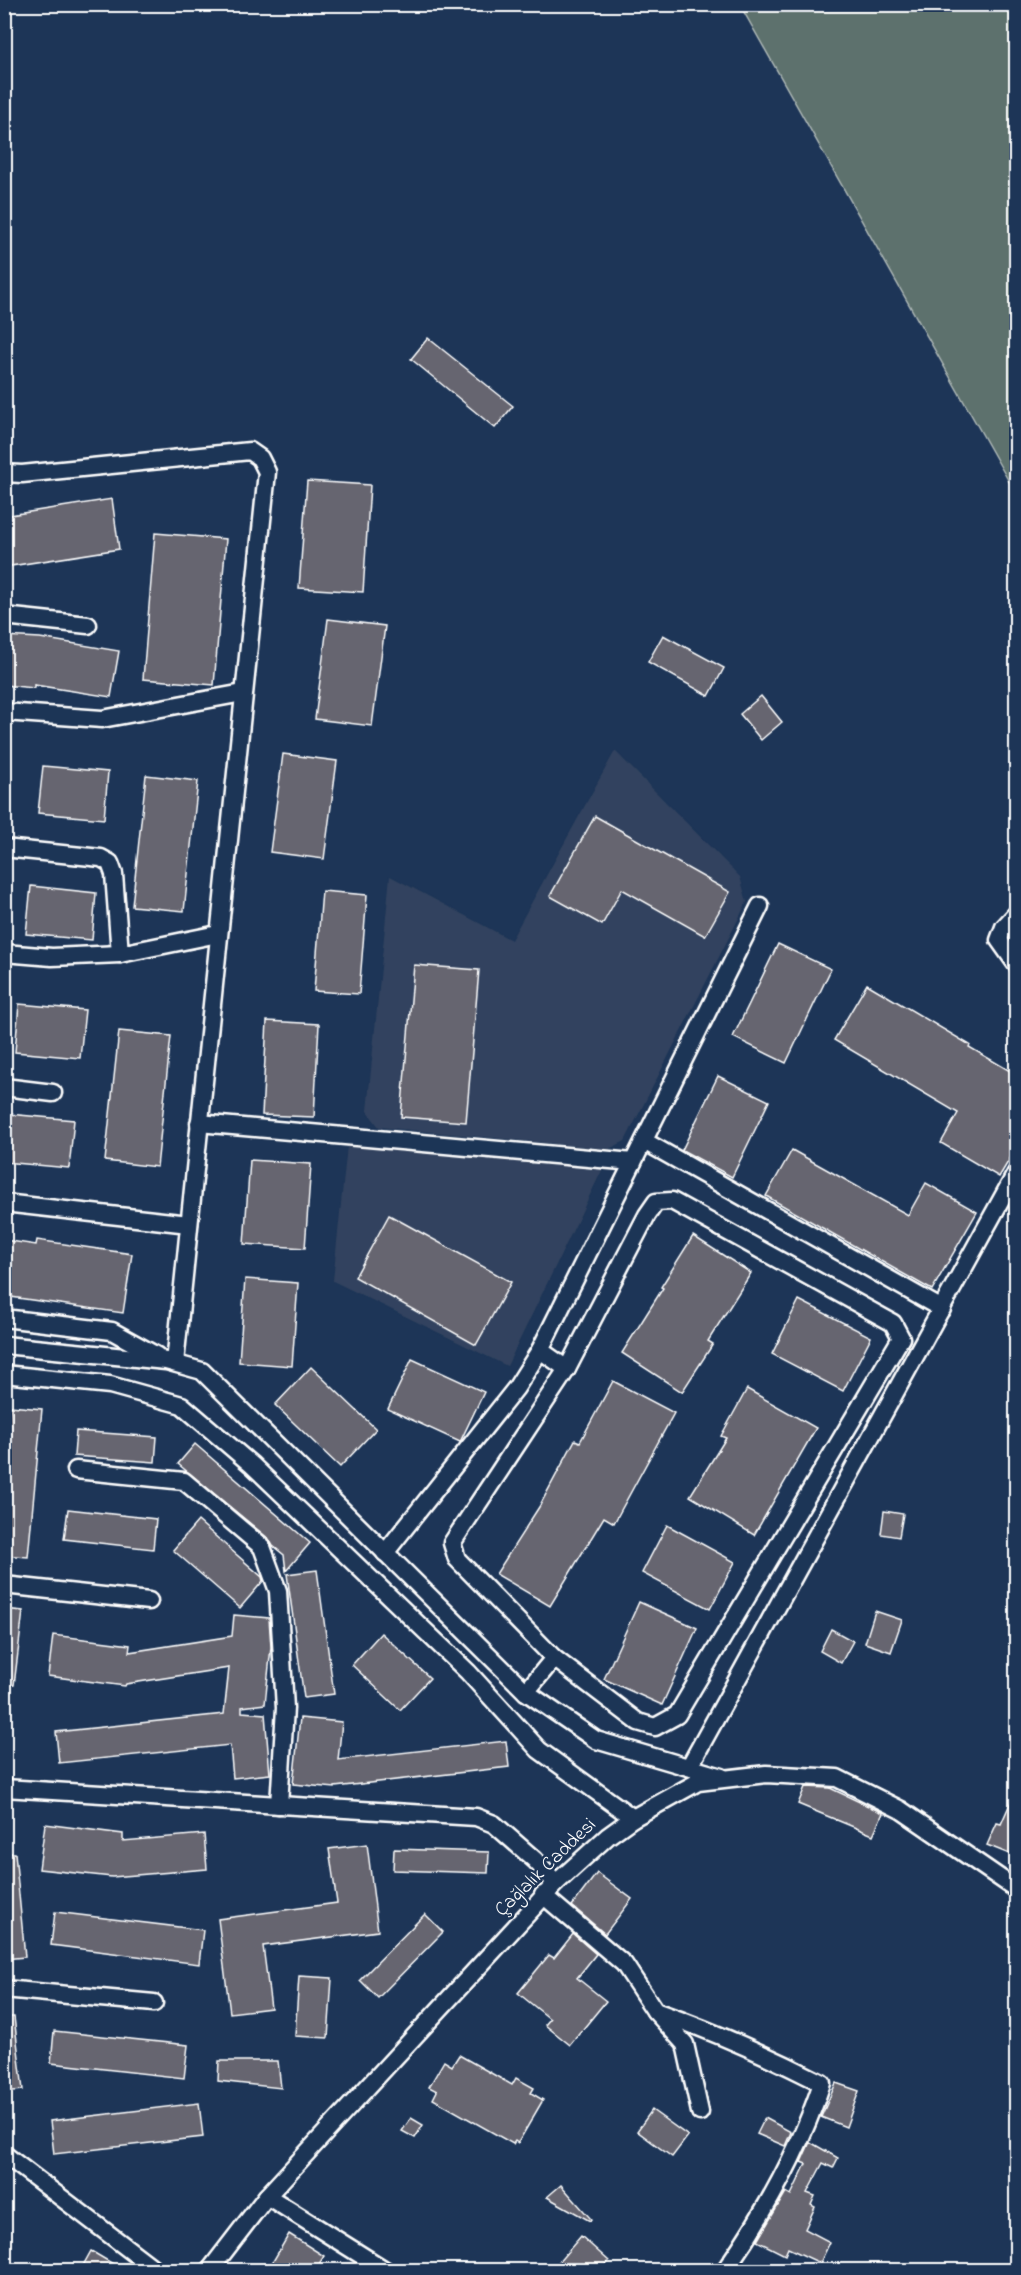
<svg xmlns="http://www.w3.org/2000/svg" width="1021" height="2275" font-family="'Indie Flower',sans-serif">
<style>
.built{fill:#33435e}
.green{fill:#5d716d;stroke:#aeb8b6;stroke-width:1.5}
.building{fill:#666570;stroke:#fff;stroke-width:1.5}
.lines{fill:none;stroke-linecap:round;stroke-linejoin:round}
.street-casing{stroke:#fff;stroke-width:21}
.street{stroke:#1d3557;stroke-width:16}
.labels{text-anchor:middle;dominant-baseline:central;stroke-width:5;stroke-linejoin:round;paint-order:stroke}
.street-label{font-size:20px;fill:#fff;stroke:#1d3557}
</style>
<rect width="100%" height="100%" fill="#1d3557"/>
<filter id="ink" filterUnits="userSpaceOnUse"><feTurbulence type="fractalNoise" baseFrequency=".0167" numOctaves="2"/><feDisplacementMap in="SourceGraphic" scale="12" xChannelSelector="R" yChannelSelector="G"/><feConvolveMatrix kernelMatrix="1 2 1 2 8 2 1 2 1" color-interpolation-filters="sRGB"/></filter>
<g filter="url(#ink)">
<!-- built -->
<g class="built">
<polygon points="615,751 740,877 747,902 625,1141 609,1149 379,1127 367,1111 390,876 511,940"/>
<polygon points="347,1146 602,1170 507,1366 333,1281"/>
</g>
<!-- green -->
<polygon class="green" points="740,5 1016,5 1016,494"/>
<!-- building -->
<g class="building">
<polygon points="428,338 513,406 495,428 411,359"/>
<polygon points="307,481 370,485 363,592 299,588"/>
<polygon points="112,499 119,549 4,567 4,516"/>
<polygon points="155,533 226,539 214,685 143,679"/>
<polygon points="328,619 385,626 372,726 315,719"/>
<polygon points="663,635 724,668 709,696 648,662"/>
<polygon points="4,636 40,638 119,651 111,697 34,685 34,688 4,685"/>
<polygon points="761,696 782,722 761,740 740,714"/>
<polygon points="283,754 337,761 324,859 270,852"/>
<polygon points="43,766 108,772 104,819 38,813"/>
<polygon points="146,775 198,781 184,911 132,906"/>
<polygon points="595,816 730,892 705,936 622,889 602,925 550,896"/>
<polygon points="31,886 96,893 92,940 26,934"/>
<polygon points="322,891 367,895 359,994 314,991"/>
<polygon points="778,944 831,969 786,1063 733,1037"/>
<polygon points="414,965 479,970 466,1122 401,1117"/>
<polygon points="867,984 970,1045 969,1047 1017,1075 1017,1147 999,1177 941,1143 958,1113 834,1040"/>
<polygon points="19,1004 85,1010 80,1058 15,1052"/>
<polygon points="267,1021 319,1024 314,1117 262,1115"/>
<polygon points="119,1031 171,1036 157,1167 105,1161"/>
<polygon points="718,1076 769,1101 732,1177 682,1150"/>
<polygon points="8,1114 74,1120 69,1168 4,1162"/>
<polygon points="792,1150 908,1215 926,1183 977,1212 932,1290 766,1196"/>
<polygon points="250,1160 311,1164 305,1248 244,1244"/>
<polygon points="389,1215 511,1282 476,1345 355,1277"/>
<polygon points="693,1236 751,1273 708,1341 713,1344 682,1392 622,1353 663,1288 661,1287"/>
<polygon points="4,1240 36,1245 37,1240 132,1254 123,1313 4,1296"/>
<polygon points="245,1279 298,1283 292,1366 239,1362"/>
<polygon points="799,1300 871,1337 843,1391 772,1354"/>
<polygon points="412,1359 484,1392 460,1442 388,1409"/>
<polygon points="311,1367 376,1429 340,1467 275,1405"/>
<polygon points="613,1381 674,1413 614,1523 604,1517 550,1606 496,1574 539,1507 575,1440 580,1442"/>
<polygon points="747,1389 816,1428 754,1535 690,1496 726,1438 721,1436"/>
<polygon points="10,1406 42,1409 28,1557 4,1555 4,1463"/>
<polygon points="76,1431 157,1437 155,1462 74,1456"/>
<polygon points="195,1444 310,1543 286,1571 284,1555 273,1546 269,1539 178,1464"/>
<polygon points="68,1509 156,1519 153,1549 64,1539"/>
<polygon points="884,1511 903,1514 899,1537 881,1534"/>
<polygon points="198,1521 262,1577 263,1581 240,1608 173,1550"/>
<polygon points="667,1525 735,1562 710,1609 642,1573"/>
<polygon points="317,1570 334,1694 304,1698 287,1574"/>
<polygon points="639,1602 697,1628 662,1705 604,1679"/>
<polygon points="4,1609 23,1611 14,1685 4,1685"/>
<polygon points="875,1611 902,1620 891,1652 865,1643"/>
<polygon points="234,1615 269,1618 271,1647 265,1704 242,1707 242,1712 265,1714 270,1774 233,1778 230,1745 59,1763 56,1732 224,1714 229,1668 126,1684 125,1686 48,1676 53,1635 130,1645 129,1652 232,1636"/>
<polygon points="831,1629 853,1641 841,1663 820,1651"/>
<polygon points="381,1633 430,1678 400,1710 352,1665"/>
<polygon points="300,1718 342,1722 338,1760 506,1741 509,1767 335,1787 335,1788 293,1784"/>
<polygon points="805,1787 830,1788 883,1813 873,1835 798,1804"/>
<polygon points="1017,1788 1017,1846 1012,1855 987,1845 997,1823 1001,1824"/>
<polygon points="45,1824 123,1834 123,1841 204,1834 207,1869 112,1877 39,1869"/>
<polygon points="367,1844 378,1931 263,1946 271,2008 230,2013 218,1919 337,1903 329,1849"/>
<polygon points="394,1849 489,1852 488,1873 393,1870"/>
<polygon points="4,1853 15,1853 25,1957 4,1959"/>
<polygon points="597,1873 632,1899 605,1934 572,1906"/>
<polygon points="55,1912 203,1930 199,1964 51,1945"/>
<polygon points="425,1914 443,1932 378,1998 360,1980"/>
<polygon points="573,1934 596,1954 577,1978 606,2001 570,2045 545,2025 550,2019 518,1993 549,1955 554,1958"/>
<polygon points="299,1976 332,1978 328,2038 295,2036"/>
<polygon points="4,2017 14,2017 23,2090 4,2092"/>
<polygon points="54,2031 188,2045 184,2078 51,2063"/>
<polygon points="459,2055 512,2085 516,2078 534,2088 531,2093 543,2100 518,2143 515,2141 513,2144 433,2099 437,2091 429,2087 444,2061 452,2066"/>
<polygon points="219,2061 278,2061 281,2088 218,2081"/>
<polygon points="836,2083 859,2091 846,2127 821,2117"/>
<polygon points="199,2103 203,2137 54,2154 50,2121"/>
<polygon points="652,2110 688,2136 672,2157 637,2131"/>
<polygon points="411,2118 423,2125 415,2138 402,2131"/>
<polygon points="765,2118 791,2132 785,2146 757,2134"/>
<polygon points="810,2142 838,2158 833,2168 823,2163 807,2193 815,2196 811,2205 815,2207 805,2229 830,2242 820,2263 788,2248 785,2255 757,2241 786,2192 791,2195 806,2164 801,2162"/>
<polygon points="561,2185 591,2219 590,2221 547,2197"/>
<polygon points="289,2234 324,2256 315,2271 284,2271 272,2263"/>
<polygon points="581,2236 609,2261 601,2271 551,2271"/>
<polygon points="91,2251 125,2271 80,2271"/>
</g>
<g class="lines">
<!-- street casing -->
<g class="street-casing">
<g id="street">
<polyline points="4,473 22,474 250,451 260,458 267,472 175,1363"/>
<polyline points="4,616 88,625"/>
<polyline points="4,712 102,719 243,693"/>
<polyline points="4,848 101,858 110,863 114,874 120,954"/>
<polyline points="1016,914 1004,927 999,940 1016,964"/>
<polyline points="4,953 52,957 120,954 218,934"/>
<polyline points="4,1087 53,1093"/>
<polyline points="199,1123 633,1162"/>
<polyline points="644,1141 942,1309"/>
<polygon points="672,1201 893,1323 901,1338 677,1715 655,1727 638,1722 554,1658 457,1559 452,1543 567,1369 647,1215 656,1202"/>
<polyline points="4,1203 189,1224"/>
<polyline points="4,1318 112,1331 157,1356"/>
<polyline points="4,1345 166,1361 202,1371 526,1692 596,1740 722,1777"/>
<polyline points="540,1350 567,1369"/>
<polyline points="4,1374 110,1385 182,1405 252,1465 468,1672 539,1750 633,1818"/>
<polyline points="76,1470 184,1481 262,1547 278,1591 285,1708 279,1805"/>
<polyline points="385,1553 516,1388 540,1350 760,906"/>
<polyline points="4,1585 149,1601"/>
<polyline points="526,1692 554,1658"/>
<polyline points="689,1767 1016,1173"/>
<polyline points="4,1788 476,1817 494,1824 535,1860 556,1883"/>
<polyline points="543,1895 624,1964 655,2011 685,2044 700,2112"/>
<polyline points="4,1989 154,2003"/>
<path d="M655 2011C713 2031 767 2055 822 2083 800 2149 765 2213 725 2270"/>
<polyline points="4,2154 156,2270"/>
<polyline points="267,2196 385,2270"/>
<polyline points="210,2270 267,2196 556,1883 608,1836 633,1818 698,1782 766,1774 837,1778 901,1810 1016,1889"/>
</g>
</g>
<!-- street -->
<use href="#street" class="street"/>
</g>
</g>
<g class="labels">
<!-- street labels -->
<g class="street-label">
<text transform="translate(546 1868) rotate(-44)">Çağlalık Caddesi</text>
</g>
</g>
<!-- margin -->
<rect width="1021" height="2275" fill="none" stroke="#1d3557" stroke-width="24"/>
<rect x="12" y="12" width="997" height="2251" fill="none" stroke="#fff" stroke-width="2" filter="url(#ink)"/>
</svg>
